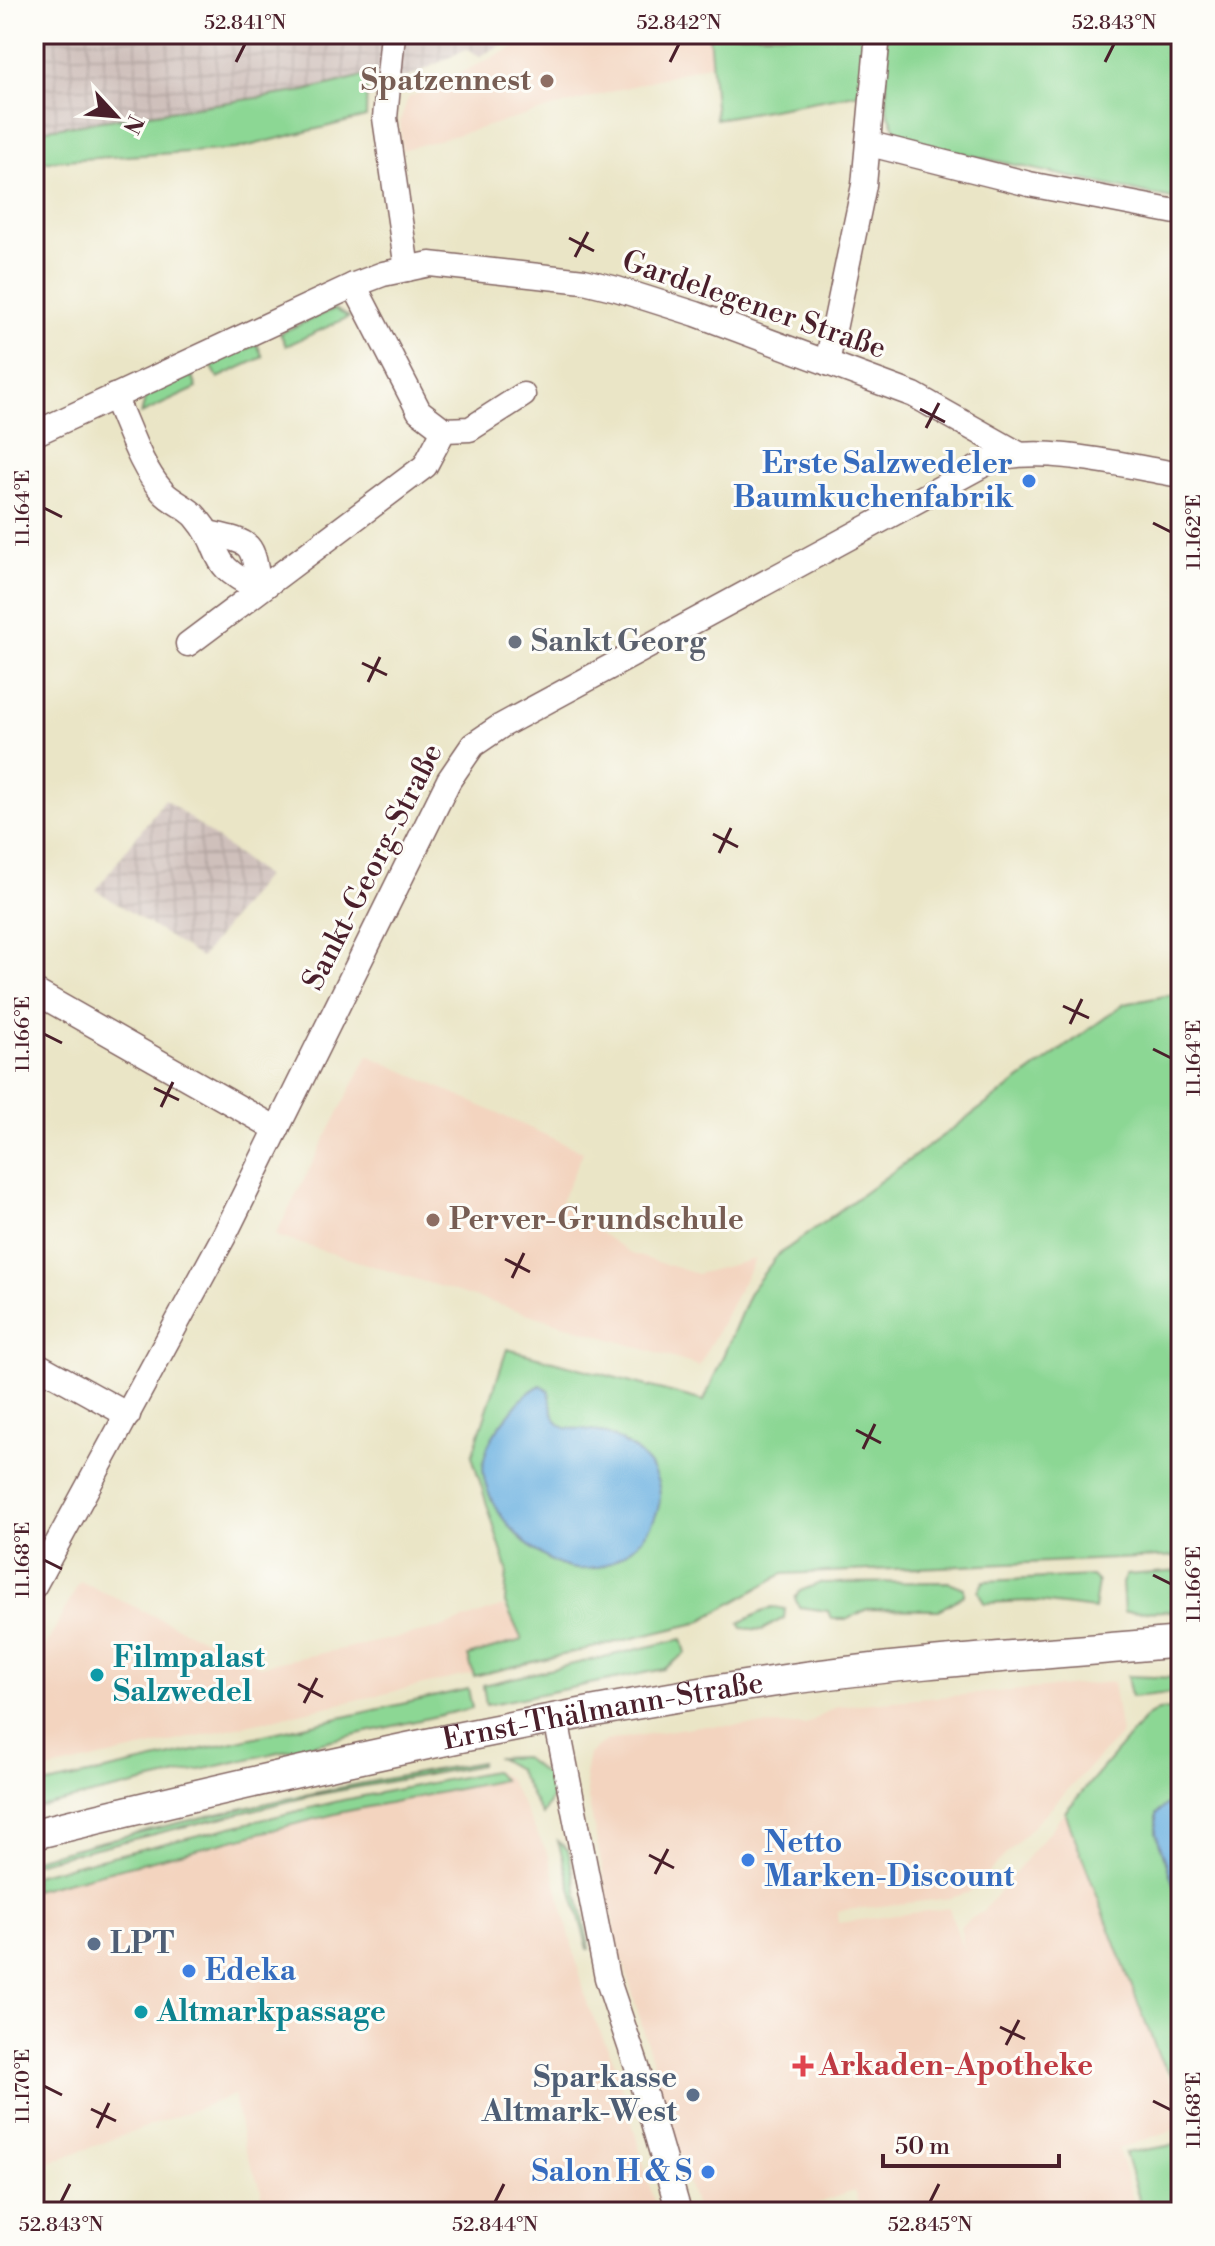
<svg xmlns="http://www.w3.org/2000/svg" width="1215" height="2246" font-family="'Libre Bodoni',serif">
<style>
.built{fill:#f3d4bf}
.industrial{fill:url(#industrial-grid)}
.green{fill:#8cd794;stroke:#6b7b60;stroke-width:2}
.water{fill:#6ab1e1;stroke:#5a6886;stroke-width:2}
.lines{fill:none;stroke-linecap:round;stroke-linejoin:round}
.minor-casing{stroke:#826461;stroke-width:27}
.major-casing{stroke:#826461;stroke-width:33}
.minor{stroke:#fff;stroke-width:24}
.major{stroke:#fff;stroke-width:30}
.ticks{fill:none;stroke:#4a1f2b;stroke-width:3}
.education-dot{fill:#8d6e63;stroke:#fdfcf7;stroke-width:3}
.shop-dot{fill:#3f7fe0;stroke:#fdfcf7;stroke-width:3}
.worship-dot{fill:#6b7280;stroke:#fdfcf7;stroke-width:3}
.culture-dot{fill:#0f9aa8;stroke:#fdfcf7;stroke-width:3}
.service-dot{fill:#5c6f8a;stroke:#fdfcf7;stroke-width:3}
.health-dot{fill:#e0444e;stroke:#fdfcf7;stroke-width:3}
.labels{text-anchor:middle;dominant-baseline:central;stroke-width:6;stroke-linejoin:round;paint-order:stroke}
.education-label{font-size:30px;font-weight:bold;fill:#785e54;stroke:#fdfcf7;text-anchor:end}
.street-label{font-size:30px;fill:#4a1f2b;stroke:#fdfcf7}
.shop-label{font-size:30px;font-weight:bold;fill:#366cbe;stroke:#fdfcf7;text-anchor:end}
.worship-label{font-size:30px;font-weight:bold;fill:#5b616d;stroke:#fdfcf7;text-anchor:start}
.culture-label{font-size:30px;font-weight:bold;fill:#0d838f;stroke:#fdfcf7;text-anchor:start}
.service-label{font-size:30px;font-weight:bold;fill:#4e5e75;stroke:#fdfcf7;text-anchor:start}
.health-label{font-size:30px;font-weight:bold;fill:#be3a42;stroke:#fdfcf7;text-anchor:start}
.neatline{fill:none;stroke:#4a1f2b;stroke-width:3}
.ticks-label{font-size:20px;text-anchor:middle;fill:#4a1f2b}
</style>
<defs>
<pattern id="industrial-grid" width="8" height="8" patternUnits="userSpaceOnUse" patternTransform="scale(2)"><rect width="8" height="8" fill="#cfc0bb"/><path d="M0 4h8M4 0v8" fill="none" stroke="#b3a5a1"/></pattern>
</defs>
<rect width="100%" height="100%" fill="#fdfcf7"/>
<filter id="ink" filterUnits="userSpaceOnUse"><feTurbulence type="fractalNoise" baseFrequency=".0125" numOctaves="2"/><feDisplacementMap in="SourceGraphic" scale="16" xChannelSelector="R" yChannelSelector="G"/><feConvolveMatrix kernelMatrix="1 2 1 2 8 2 1 2 1" color-interpolation-filters="sRGB"/></filter>
<filter id="wash" filterUnits="userSpaceOnUse"><feTurbulence type="fractalNoise" baseFrequency=".006" numOctaves="4" result="noise"/><feDisplacementMap in="SourceGraphic" scale="32" xChannelSelector="R" yChannelSelector="G"/><feGaussianBlur stdDeviation="1.8" result="paint"/><feColorMatrix in="noise" values="0 0 0 0 0 0 0 0 0 0 0 0 0 0 0 0 0 1.4 0 .05"/><feComposite in="paint" operator="in"/></filter>
<g filter="url(#wash)">
<rect width="100%" height="100%" fill="#eae5c6"/>
<!-- built -->
<g class="built">
<polygon points="542,34 709,34 711,64 402,150 400,121 408,98"/>
<polygon points="368,1055 583,1152 560,1204 631,1254 697,1274 755,1259 699,1366 275,1236"/>
<polygon points="80,1581 260,1666 438,1629 503,1606 538,1659 34,1773 34,1668"/>
<polygon points="1113,1682 1121,1734 970,1892 951,1898 837,1911 838,1923 949,1908 965,1954 960,1926 983,1911 1065,1812 1160,2060 1181,2104 1181,2127 1118,2149 1137,2212 861,2212 854,2191 790,2212 697,2212 617,1941 588,1798 585,1775 589,1754 605,1741 698,1726 805,1725 837,1706"/>
<polygon points="492,1771 508,1778 549,1856 588,2006 616,2065 657,2212 269,2212 244,2147 234,2095 34,2168 34,1875 343,1800"/>
</g>
<!-- industrial -->
<g class="industrial">
<polygon points="34,34 523,34 480,56 466,49 412,76 317,99 34,131"/>
<polygon points="165,799 265,876 201,958 96,890"/>
</g>
<!-- green -->
<g class="green">
<polygon points="709,34 866,34 867,92 716,119"/>
<polygon points="886,34 1181,34 1181,201 918,144 899,136 887,111"/>
<polygon points="367,75 366,117 236,149 34,162 34,131 304,91"/>
<polygon points="334,309 349,317 286,346 280,333"/>
<polygon points="257,344 263,357 218,378 211,365"/>
<polygon points="192,375 197,388 141,414 146,396"/>
<polygon points="1181,993 1181,1556 783,1574 697,1623 474,1676 468,1656 522,1640 505,1603 507,1569 472,1456 507,1349 704,1401 751,1290 777,1256 1124,1004"/>
<polygon points="1181,1571 1181,1611 1124,1612 1122,1583 1126,1575"/>
<polygon points="1092,1576 1098,1582 1094,1609 1031,1601 984,1603 978,1591 984,1581"/>
<polygon points="949,1582 964,1588 964,1595 939,1610 867,1609 848,1619 831,1619 828,1611 799,1607 795,1598 800,1591 820,1583"/>
<polygon points="772,1607 785,1609 784,1618 762,1630 742,1628 739,1623"/>
<polygon points="682,1639 686,1653 664,1669 486,1705 483,1685"/>
<polygon points="1127,1676 1181,1678 1181,1692 1131,1697"/>
<polygon points="468,1689 472,1708 34,1808 34,1787"/>
<polygon points="1181,1708 1181,2086 1160,2060 1065,1812 1147,1716 1158,1710"/>
<polygon points="523,1757 548,1776 554,1794 542,1815 517,1769 498,1758"/>
<path d="M481 1762 480 1765 315 1795 34 1863V1859C182 1820 330 1787 481 1762Z"/>
<polygon points="492,1771 503,1780 343,1812 34,1890 34,1875 343,1800"/>
<polygon points="558,1841 568,1850 590,1949 588,1949"/>
<polygon points="1181,2144 1181,2212 1143,2212 1125,2153"/>
</g>
<!-- water -->
<g class="water">
<path d="M541 1385 549 1391C551 1400 551 1413 556 1420 564 1432 573 1428 583 1429 617 1432 659 1458 660 1496 660 1515 646 1537 632 1548 615 1562 598 1571 576 1569 534 1565 472 1499 485 1455 488 1441 497 1429 506 1418 517 1404 525 1393 541 1385Z"/>
<polygon points="1181,1793 1181,1907 1156,1833 1156,1814"/>
</g>
</g>
<g filter="url(#ink)">
<g class="lines">
<!-- minor casing -->
<g class="minor-casing">
<g id="minor">
<polyline points="393,34 385,118 407,269"/>
<polyline points="870,144 1029,184 1181,213"/>
<polyline points="354,285 419,411 444,430"/>
<polyline points="827,363 864,185 878,34"/>
<path d="M114 396C128 426 140 466 162 491 172 503 187 506 196 517 228 555 203 562 259 589"/>
<polyline points="34,434 354,285 383,274 430,264 584,281 617,289 696,314 914,395 1017,453"/>
<path d="M208 533C254 543 252 541 259 589"/>
<polyline points="188,644 425,466 444,430 470,429 523,395"/>
<polyline points="34,991 277,1129"/>
<polyline points="34,1363 128,1415"/>
<path d="M34 1586 224 1236 449 780 473 745 501 726 994 459C1049 445 1124 466 1181 475"/>
<polyline points="556,1719 607,1978 637,2067 679,2212"/>
</g>
</g>
<!-- major casing -->
<g class="major-casing">
<g id="major">
<path id="s1" d="M34 1834C284 1773 535 1716 791 1679 920 1661 1051 1654 1181 1642"/>
</g>
</g>
<!-- minor -->
<use href="#minor" class="minor"/>
<!-- major -->
<use href="#major" class="major"/>
</g>
</g>
<!-- ticks -->
<path class="ticks" d="M236 62 245 44M670 62 679 44M1105 62 1114 44M569 238 594 251M575 257 588 232M920 409 945 422M926 428 939 403M44 508 62 517M1153 523 1171 532M362 663 387 675M368 682 380 657M713 834 738 847M719 853 731 828M1063 1006 1089 1018M1070 1024 1082 999M44 1034 62 1043M1153 1049 1171 1058M154 1088 179 1100M161 1107 173 1082M505 1259 530 1272M512 1278 524 1253M856 1430 881 1443M863 1449 875 1424M44 1560 62 1569M1153 1575 1171 1584M298 1684 323 1697M304 1703 317 1678M649 1855 674 1868M655 1874 668 1849M1000 2027 1025 2039M1006 2045 1019 2020M44 2086 62 2095M1153 2101 1171 2110M91 2109 116 2121M97 2128 109 2103M61 2202 70 2184M495 2202 504 2184M930 2202 939 2184"/>
<!-- markers -->
<g class="education-dot">
<circle cx="547" cy="81" r="8"/>
<circle cx="433" cy="1220" r="8"/>
</g>
<g class="shop-dot">
<circle cx="1029" cy="481" r="8"/>
<circle cx="748" cy="1860" r="8"/>
<circle cx="189" cy="1971" r="8"/>
<circle cx="708" cy="2172" r="8"/>
</g>
<circle class="worship-dot" cx="515" cy="642" r="8"/>
<g class="culture-dot">
<circle cx="97" cy="1675" r="8"/>
<circle cx="141" cy="2012" r="8"/>
</g>
<g class="service-dot">
<circle cx="94" cy="1944" r="8"/>
<circle cx="693" cy="2095" r="8"/>
</g>
<path class="health-dot" d="M799 2054h8v8h8v8h-8v8h-8v-8h-8v-8h8z"/>
<g class="labels">
<!-- education labels -->
<g class="education-label">
<text x="531" y="81">Spatzennest</text>
<text x="449" y="1220" text-anchor="start">Perver-Grundschule</text>
</g>
<!-- street labels -->
<g class="street-label">
<text transform="translate(754 305) rotate(19)">Gardelegener Straße</text>
<text transform="translate(373 867) rotate(-63)">Sankt-Georg-Straße</text>
<text stroke="none"><textPath href="#s1" startOffset="582">Ernst-Thälmann-Straße</textPath></text>
</g>
<!-- shop labels -->
<g class="shop-label">
<text x="1013" y="464">Erste Salzwedeler<tspan x="1013" dy="34">Baumkuchenfabrik</tspan></text>
<text x="764" y="1843" text-anchor="start">Netto<tspan x="764" dy="34">Marken-Discount</tspan></text>
<text x="205" y="1971" text-anchor="start">Edeka</text>
<text x="692" y="2172">Salon H &amp; S</text>
</g>
<!-- worship labels -->
<g class="worship-label">
<text x="531" y="642">Sankt Georg</text>
</g>
<!-- culture labels -->
<g class="culture-label">
<text x="113" y="1658">Filmpalast<tspan x="113" dy="34">Salzwedel</tspan></text>
<text x="157" y="2012">Altmarkpassage</text>
</g>
<!-- service labels -->
<g class="service-label">
<text x="110" y="1944">LPT</text>
<text x="677" y="2078" text-anchor="end">Sparkasse<tspan x="677" dy="34">Altmark-West</tspan></text>
</g>
<!-- health labels -->
<g class="health-label">
<text x="819" y="2066">Arkaden-Apotheke</text>
</g>
</g>
<!-- margin -->
<rect width="1215" height="2246" fill="none" stroke="#fdfcf7" stroke-width="88"/>
<!-- north arrow -->
<g transform="translate(116 116) rotate(116)" stroke="#fdfcf7" stroke-width="6" paint-order="stroke">
<path d="M0-6L14 30L0 20L-14 30Z" fill="#4a1f2b"/>
<text y="-12" font-size="22" font-weight="bold" text-anchor="middle" fill="#4a1f2b">N</text>
</g>
<!-- scale -->
<path d="M883 2154v12h176v-12" fill="none" stroke="#4a1f2b" stroke-width="4"/>
<text x="895" y="2154" font-size="24" fill="#4a1f2b" stroke="#fdfcf7" stroke-width="6" paint-order="stroke">50 m</text>
<rect x="44" y="44" width="1127" height="2158" class="neatline"/>
<g class="ticks-label">
<text x="245" y="29">52.841°N</text>
<text x="679" y="29">52.842°N</text>
<text x="1114" y="29">52.843°N</text>
<text transform="translate(22 508) rotate(-90)" y="7">11.164°E</text>
<text transform="translate(1193 532) rotate(-90)" y="7">11.162°E</text>
<text transform="translate(22 1034) rotate(-90)" y="7">11.166°E</text>
<text transform="translate(1193 1058) rotate(-90)" y="7">11.164°E</text>
<text transform="translate(22 1560) rotate(-90)" y="7">11.168°E</text>
<text transform="translate(1193 1584) rotate(-90)" y="7">11.166°E</text>
<text transform="translate(22 2086) rotate(-90)" y="7">11.170°E</text>
<text transform="translate(1193 2110) rotate(-90)" y="7">11.168°E</text>
<text x="61" y="2231">52.843°N</text>
<text x="495" y="2231">52.844°N</text>
<text x="930" y="2231">52.845°N</text>
</g>
</svg>
